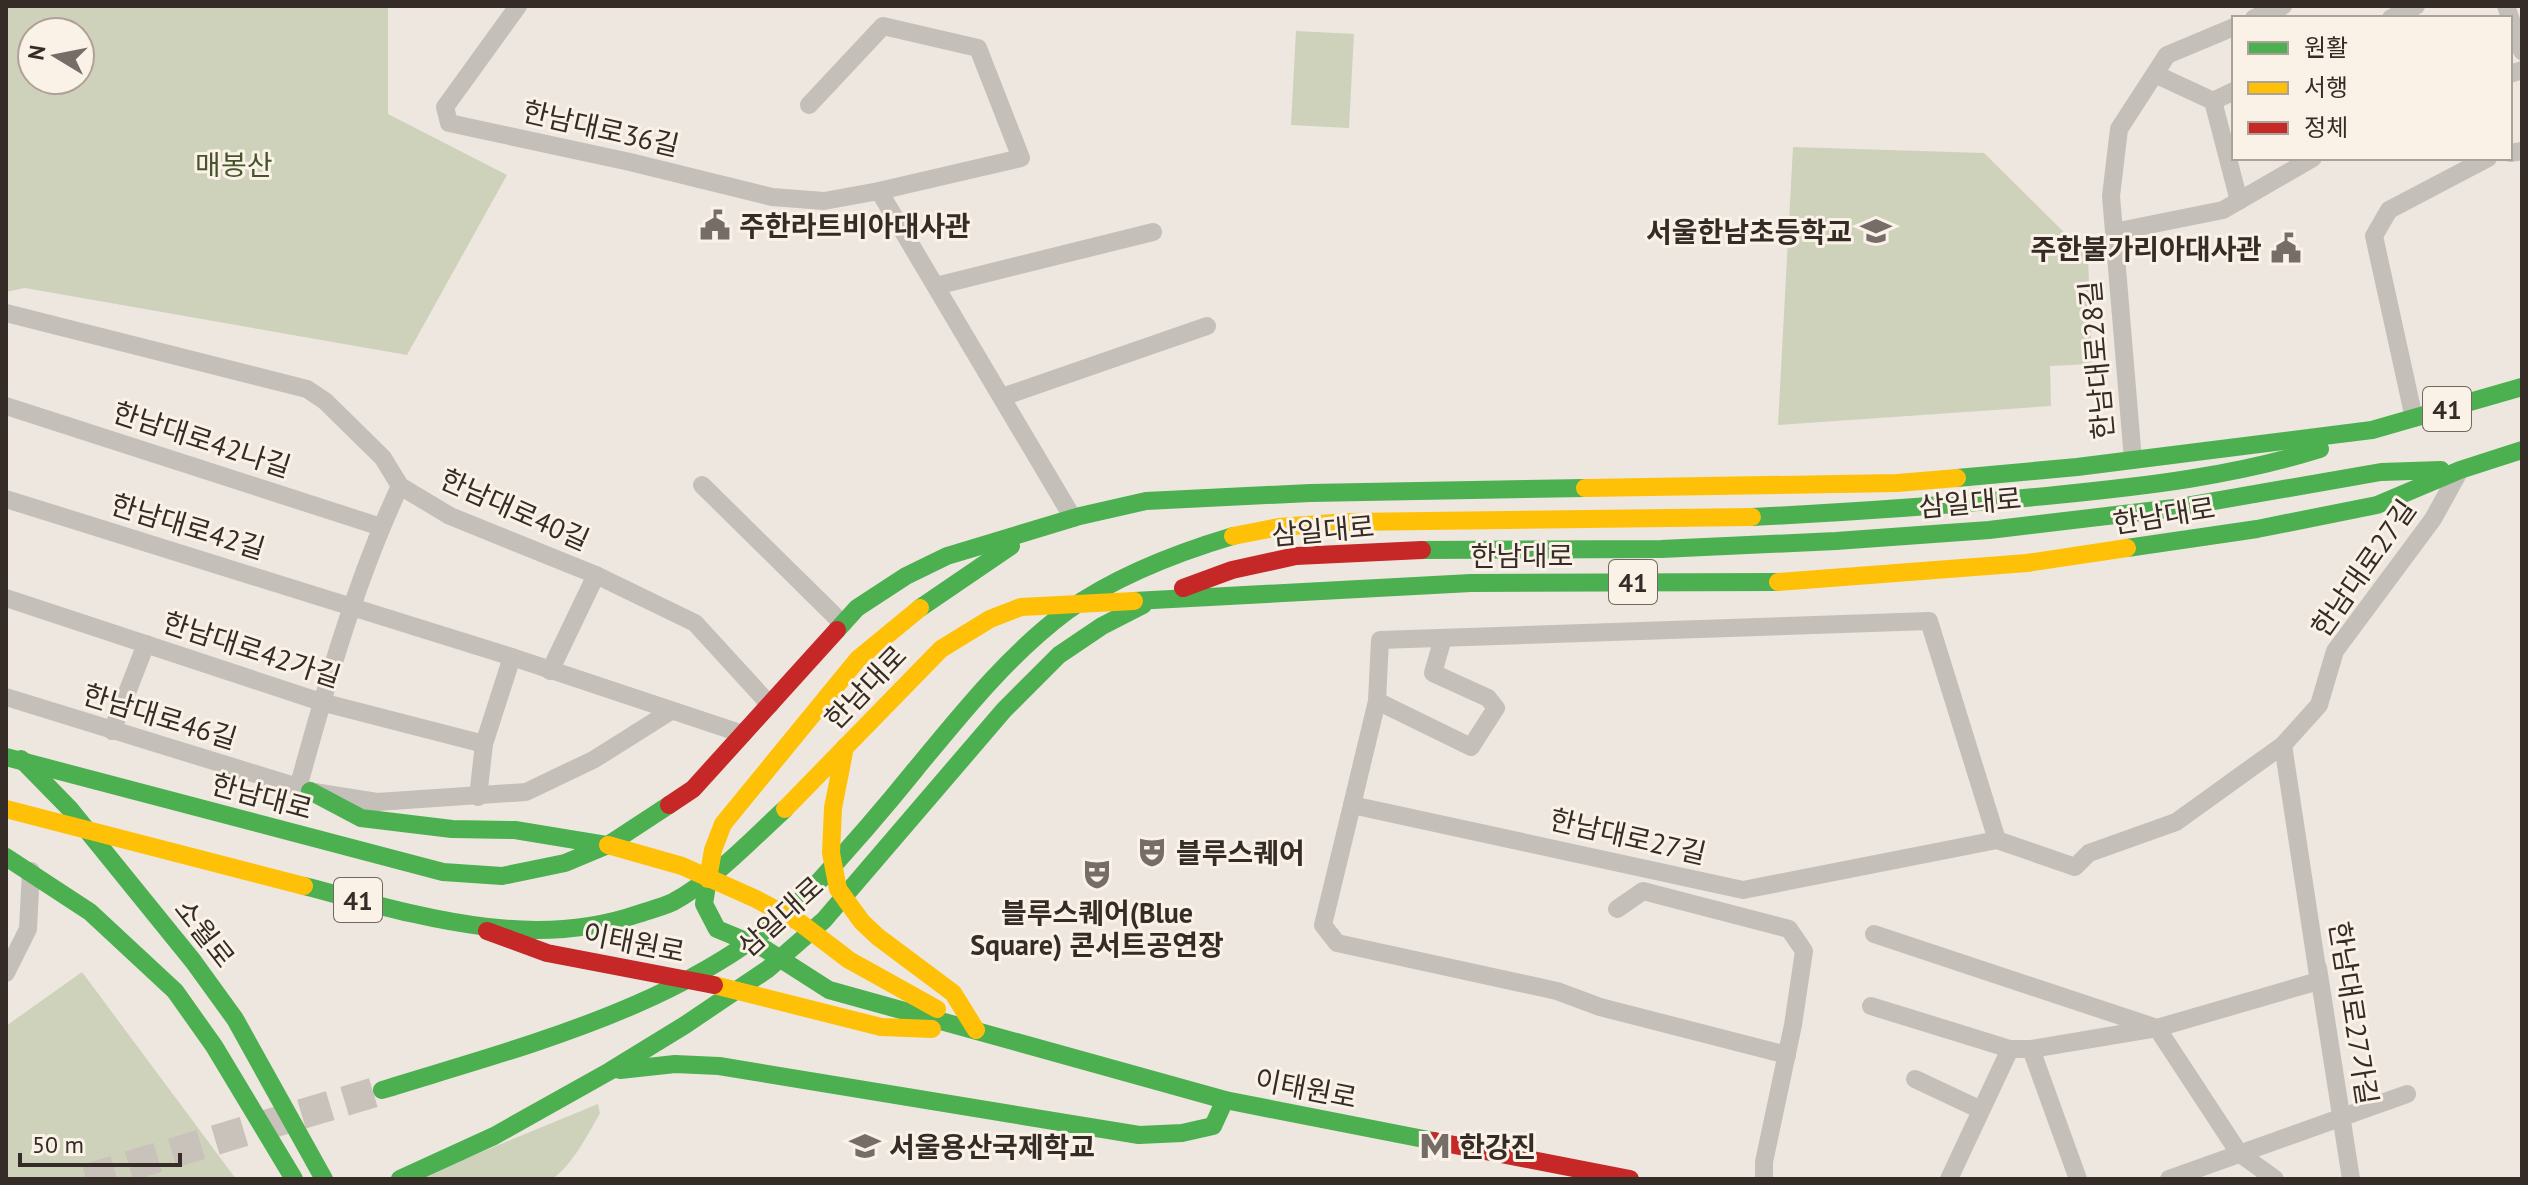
<svg xmlns="http://www.w3.org/2000/svg" width="2528" height="1185" font-family="'PT Sans','Noto Sans KR',sans-serif">
<style>
.green{fill:#ced2ba;fill-rule:evenodd}
.lines{fill:none;stroke-linecap:round;stroke-linejoin:round}
.primary-tunnel{stroke:#c8c2bb;stroke-width:30;stroke-dasharray:30 15;stroke-linecap:butt}
.street{stroke:#c5bfb9;stroke-width:18}
.fast{stroke:#4caf50;stroke-width:18}
.slow{stroke:#ffc107;stroke-width:18}
.jam{stroke:#c62828;stroke-width:18}
.labels{text-anchor:middle;dominant-baseline:central;stroke-width:6;stroke-linejoin:round;paint-order:stroke}
.shield{fill:#faf1e7;stroke:#716761;stroke-width:2}
.shield-label{font-size:26px;font-weight:bold;fill:#362c27}
.street-label{font-size:28px;fill:#362c27;stroke:#faf1e7}
.park-label{font-size:28px;fill:#45552b;stroke:#faf1e7}
.poi-label{font-size:28px;font-weight:bold;fill:#362c27;stroke:#faf1e7;text-anchor:start}
</style>
<rect width="100%" height="100%" fill="#ede7e0"/>
<!-- green -->
<g class="green">
<path d="M6 6H388V114L507 175 407 355 25 288 6 292ZM80 32V80H32V32Z"/>
<polygon points="1296,31 1354,34 1349,128 1291,125"/>
<polygon points="1793,147 1984,153 2088,256 2092,364 2050,366 2051,406 1778,425"/>
<polygon points="82,972 236,1179 6,1179 6,1026"/>
<path d="M598 1104 600 1113C589 1133 571 1167 552 1179H416Z"/>
</g>
<g class="lines">
<!-- primary-tunnel -->
<polyline class="primary-tunnel" points="86,1179 382,1090"/>
<!-- street -->
<g class="street">
<polyline points="518,6 445,107 449,123 630,162 772,197 824,201 879,191 1021,158 978,48 883,26 809,105"/>
<polyline points="2506,6 2522,51"/>
<polyline points="2254,18 2283,6"/>
<polyline points="2391,18 2416,6"/>
<polyline points="2155,74 2213,101 2239,201"/>
<polyline points="2510,74 2522,70"/>
<polyline points="2213,101 2234,91"/>
<polyline points="2510,153 2522,151"/>
<polyline points="879,191 1073,518"/>
<polyline points="2114,232 2223,210 2313,158"/>
<polyline points="936,286 1153,232"/>
<polyline points="6,313 307,389 325,401 383,458 400,486 450,516 596,575 695,623 770,705"/>
<polyline points="1002,397 1207,326"/>
<polyline points="6,406 381,527"/>
<polyline points="2414,418 2374,236 2389,210 2488,158"/>
<polyline points="2133,460 2111,196 2119,129 2167,55 2234,27"/>
<polyline points="702,485 843,624"/>
<polyline points="6,499 512,657 743,734"/>
<polyline points="6,598 321,702 484,744"/>
<polyline points="550,671 596,575"/>
<polyline points="6,697 314,792 377,802 526,792 593,760 671,711"/>
<polyline points="1377,701 1471,747 1496,708 1488,698 1433,673 1443,638"/>
<polyline points="112,731 146,644"/>
<path d="M298 788C326 686 355 582 400 486"/>
<polyline points="478,797 484,744 512,657"/>
<polyline points="1352,805 1323,925 1337,943 1557,991 1600,1007 1787,1055"/>
<polyline points="1997,840 1929,621 1380,640 1377,701 1352,805 1743,890 1997,840 2075,867 2089,853 2176,822 2283,745 2319,705 2335,651 2433,519 2459,472"/>
<polyline points="1617,909 1643,891 1789,929 1804,951 1793,1025 1764,1162 1764,1179"/>
<polyline points="1874,934 2157,1028 2239,1153 2275,1179"/>
<polyline points="2318,968 2351,1179"/>
<polyline points="6,973 28,929 31,871"/>
<polyline points="1871,1006 2010,1049 2031,1049 2157,1028 2315,982 2318,975 2283,745"/>
<polyline points="2031,1049 2078,1179"/>
<polyline points="1915,1079 1981,1110"/>
<polyline points="1949,1179 2010,1049"/>
<polyline points="2169,1179 2407,1094"/>
</g>
<!-- fast -->
<g class="fast">
<polyline points="1957,478 2077,467 2372,430 2522,387"/>
<path d="M1752 517C1854 512 1955 505 2056 495 2146 486 2234 476 2320 449"/>
<polyline points="2127,548 2257,529 2377,505 2460,470 2522,450"/>
<polyline points="1422,550 1661,549 1836,541 1989,530 2174,508 2381,472 2441,470"/>
<polyline points="1134,601 1471,583 1778,582"/>
<polyline points="920,608 1011,546"/>
<polyline points="837,630 857,608 906,576 947,556 1080,516 1146,501 1310,493 1585,488"/>
<polyline points="6,757 443,872 502,876 565,863 608,845 669,805"/>
<polyline points="21,759 69,808 193,961 235,1019 324,1179"/>
<polyline points="310,791 361,818 452,829 515,830 606,845"/>
<polyline points="6,857 90,912 175,991 214,1046 294,1179"/>
<polyline points="708,879 704,904 717,929 765,949 829,990 1225,1100 1434,1141"/>
<path d="M304 886C413 914 528 952 638 914 650 910 662 907 673 902 715 879 750 841 785 809"/>
<polyline points="620,1070 675,1064 719,1066 1139,1135 1182,1133 1213,1126 1225,1100"/>
<path d="M382 1090C527 1045 702 1002 811 890 847 851 882 811 915 770 962 713 1008 655 1067 611 1116 576 1176 553 1233 536"/>
<polyline points="400,1179 494,1136 610,1071 685,1025 768,969 824,920 1004,710 1059,655 1102,626 1143,605"/>
</g>
<!-- slow -->
<g class="slow">
<polyline points="1585,488 1897,483 1957,478"/>
<polyline points="1233,536 1279,527 1347,522 1752,517"/>
<polyline points="1778,582 2027,563 2127,548"/>
<polyline points="845,747 833,808 831,853 838,889 862,922 878,937 953,993 976,1030"/>
<polyline points="6,809 304,886"/>
<polyline points="785,809 941,649 990,619 1021,607 1134,601"/>
<polyline points="608,845 682,866 756,899 799,922 849,960 937,1009"/>
<polyline points="708,879 713,850 723,824 858,659 920,608"/>
<polyline points="714,985 881,1027 932,1029"/>
</g>
<!-- jam -->
<g class="jam">
<polyline points="1183,588 1232,570 1296,556 1422,550"/>
<polyline points="669,805 693,789 837,630"/>
<polyline points="487,931 547,953 714,985"/>
<polyline points="1434,1141 1630,1179"/>
</g>
</g>
<!-- icons -->
<defs>
<g id="civic-bare" transform="scale(2.4)"><path d="M-.6-6.5H3V-4.5H.6V-3L4-1V1h2V6H-6V1h2V-1L-.6-3ZM-1.2 2.5V6h2.4V2.5Z" fill="#766d68" stroke="#faf1e7" stroke-width="2.5" paint-order="stroke"/></g>
<g id="school-bare" transform="scale(2.4)"><path d="M0-5L7-2L0 1L-7-2ZM-4 1L0 2.5L4 1V4Q0 6-4 4Z" fill="#766d68" stroke="#faf1e7" stroke-width="2.5" paint-order="stroke"/></g>
<g id="theatre-bare" transform="scale(2.4)"><path d="M-5-5.5Q0-4 5-5.5V0Q5 5 0 6Q-5 5-5 0ZM-3.3-2.5H-1v1.5H-3.3ZM1-2.5H3.3v1.5H1ZM-2.8 1Q0 5.5 2.8 1Z" fill="#766d68" stroke="#faf1e7" stroke-width="2.5" paint-order="stroke"/></g>
<g id="metro-bare" transform="scale(2.4)"><path d="M-5.5 5V-5H-3L0 0L3-5H5.5V5H3V-.5L0 4L-3-.5V5Z" fill="#766d68" stroke="#faf1e7" stroke-width="2.5" paint-order="stroke"/></g>
</defs>
<g fill-rule="evenodd">
<use href="#civic-bare" x="715" y="225"/>
<use href="#school-bare" x="1876" y="231"/>
<use href="#civic-bare" x="2286" y="248"/>
<use href="#theatre-bare" x="1152" y="852"/>
<use href="#theatre-bare" x="1097" y="874"/>
<use href="#school-bare" x="865" y="1146"/>
<use href="#metro-bare" x="1435" y="1146"/>
</g>
<g class="labels">
<!-- shield labels -->
<g class="shield">
<rect x="2423" y="387" width="48" height="44" rx="6"/>
<rect x="1609" y="560" width="48" height="44" rx="6"/>
<rect x="334" y="878" width="48" height="44" rx="6"/>
</g>
<g class="shield-label">
<text x="2447" y="409">41</text>
<text x="1633" y="582">41</text>
<text x="358" y="900">41</text>
</g>
<!-- street labels -->
<g class="street-label">
<text transform="translate(601 128) rotate(13)">한남대로36길</text>
<text transform="translate(2096 360) rotate(-95)">한남대로28길</text>
<text transform="translate(202 439) rotate(18)">한남대로42나길</text>
<text transform="translate(1970 502) rotate(-5)">삼일대로</text>
<text transform="translate(515 509) rotate(24)">한남대로40길</text>
<text transform="translate(2164 515) rotate(-9)">한남대로</text>
<text transform="translate(188 526) rotate(17)">한남대로42길</text>
<text transform="translate(1323 530) rotate(-5)">삼일대로</text>
<text x="1522" y="555">한남대로</text>
<text transform="translate(2363 568) rotate(-55)">한남대로27길</text>
<text transform="translate(252 649) rotate(18)">한남대로42가길</text>
<text transform="translate(865 687) rotate(-46)">한남대로</text>
<text transform="translate(160 716) rotate(17)">한남대로46길</text>
<text transform="translate(262 796) rotate(15)">한남대로</text>
<text transform="translate(1628 836) rotate(13)">한남대로27길</text>
<text transform="translate(780 916) rotate(-42)">삼일대로</text>
<text transform="translate(205 933) rotate(52)">소월로</text>
<text transform="translate(634 942) rotate(11)">이태원로</text>
<text transform="translate(2354 1013) rotate(81)">한남대로27가길</text>
<text transform="translate(1306 1088) rotate(11)">이태원로</text>
</g>
<!-- park labels -->
<g class="park-label">
<text x="234" y="164">매봉산</text>
</g>
<!-- poi labels -->
<g class="poi-label">
<text x="739" y="225">주한라트비아대사관</text>
<text x="1852" y="231" text-anchor="end">서울한남초등학교</text>
<text x="2262" y="248" text-anchor="end">주한불가리아대사관</text>
<text x="1176" y="852">블루스퀘어</text>
<text x="1097" y="912" text-anchor="middle">블루스퀘어(Blue<tspan x="1097" dy="32">Square) 콘서트공연장</tspan></text>
<text x="889" y="1146">서울용산국제학교</text>
<text x="1459" y="1146">한강진</text>
</g>
</g>
<!-- border -->
<rect width="2528" height="1185" fill="none" stroke="#362c27" stroke-width="16"/>
<!-- legend -->
<rect x="2232" y="16" width="280" height="144" fill="#faf1e7" stroke="#aca29a" stroke-width="2"/>
<rect x="2248" y="42" width="40" height="12" fill="#4caf50" stroke="#aca29a" stroke-width="2"/>
<text x="2304" y="56" font-size="24" fill="#362c27">원활</text>
<rect x="2248" y="82" width="40" height="12" fill="#ffc107" stroke="#aca29a" stroke-width="2"/>
<text x="2304" y="96" font-size="24" fill="#362c27">서행</text>
<rect x="2248" y="122" width="40" height="12" fill="#c62828" stroke="#aca29a" stroke-width="2"/>
<text x="2304" y="136" font-size="24" fill="#362c27">정체</text>
<!-- north arrow -->
<g transform="translate(56 56) rotate(280)"><circle r="38" fill="#faf1e7" stroke="#aca29a" stroke-width="2"/>
<path d="M0-6L14 30L0 20L-14 30Z" fill="#766d68"/>
<text y="-12" font-size="22" font-weight="bold" text-anchor="middle" fill="#362c27">N</text>
</g>
<!-- scale -->
<path d="M20 1153v12h160v-12" fill="none" stroke="#362c27" stroke-width="4"/>
<text x="32" y="1153" font-size="24" fill="#362c27" stroke="#faf1e7" stroke-width="6" paint-order="stroke">50 m</text>
</svg>
